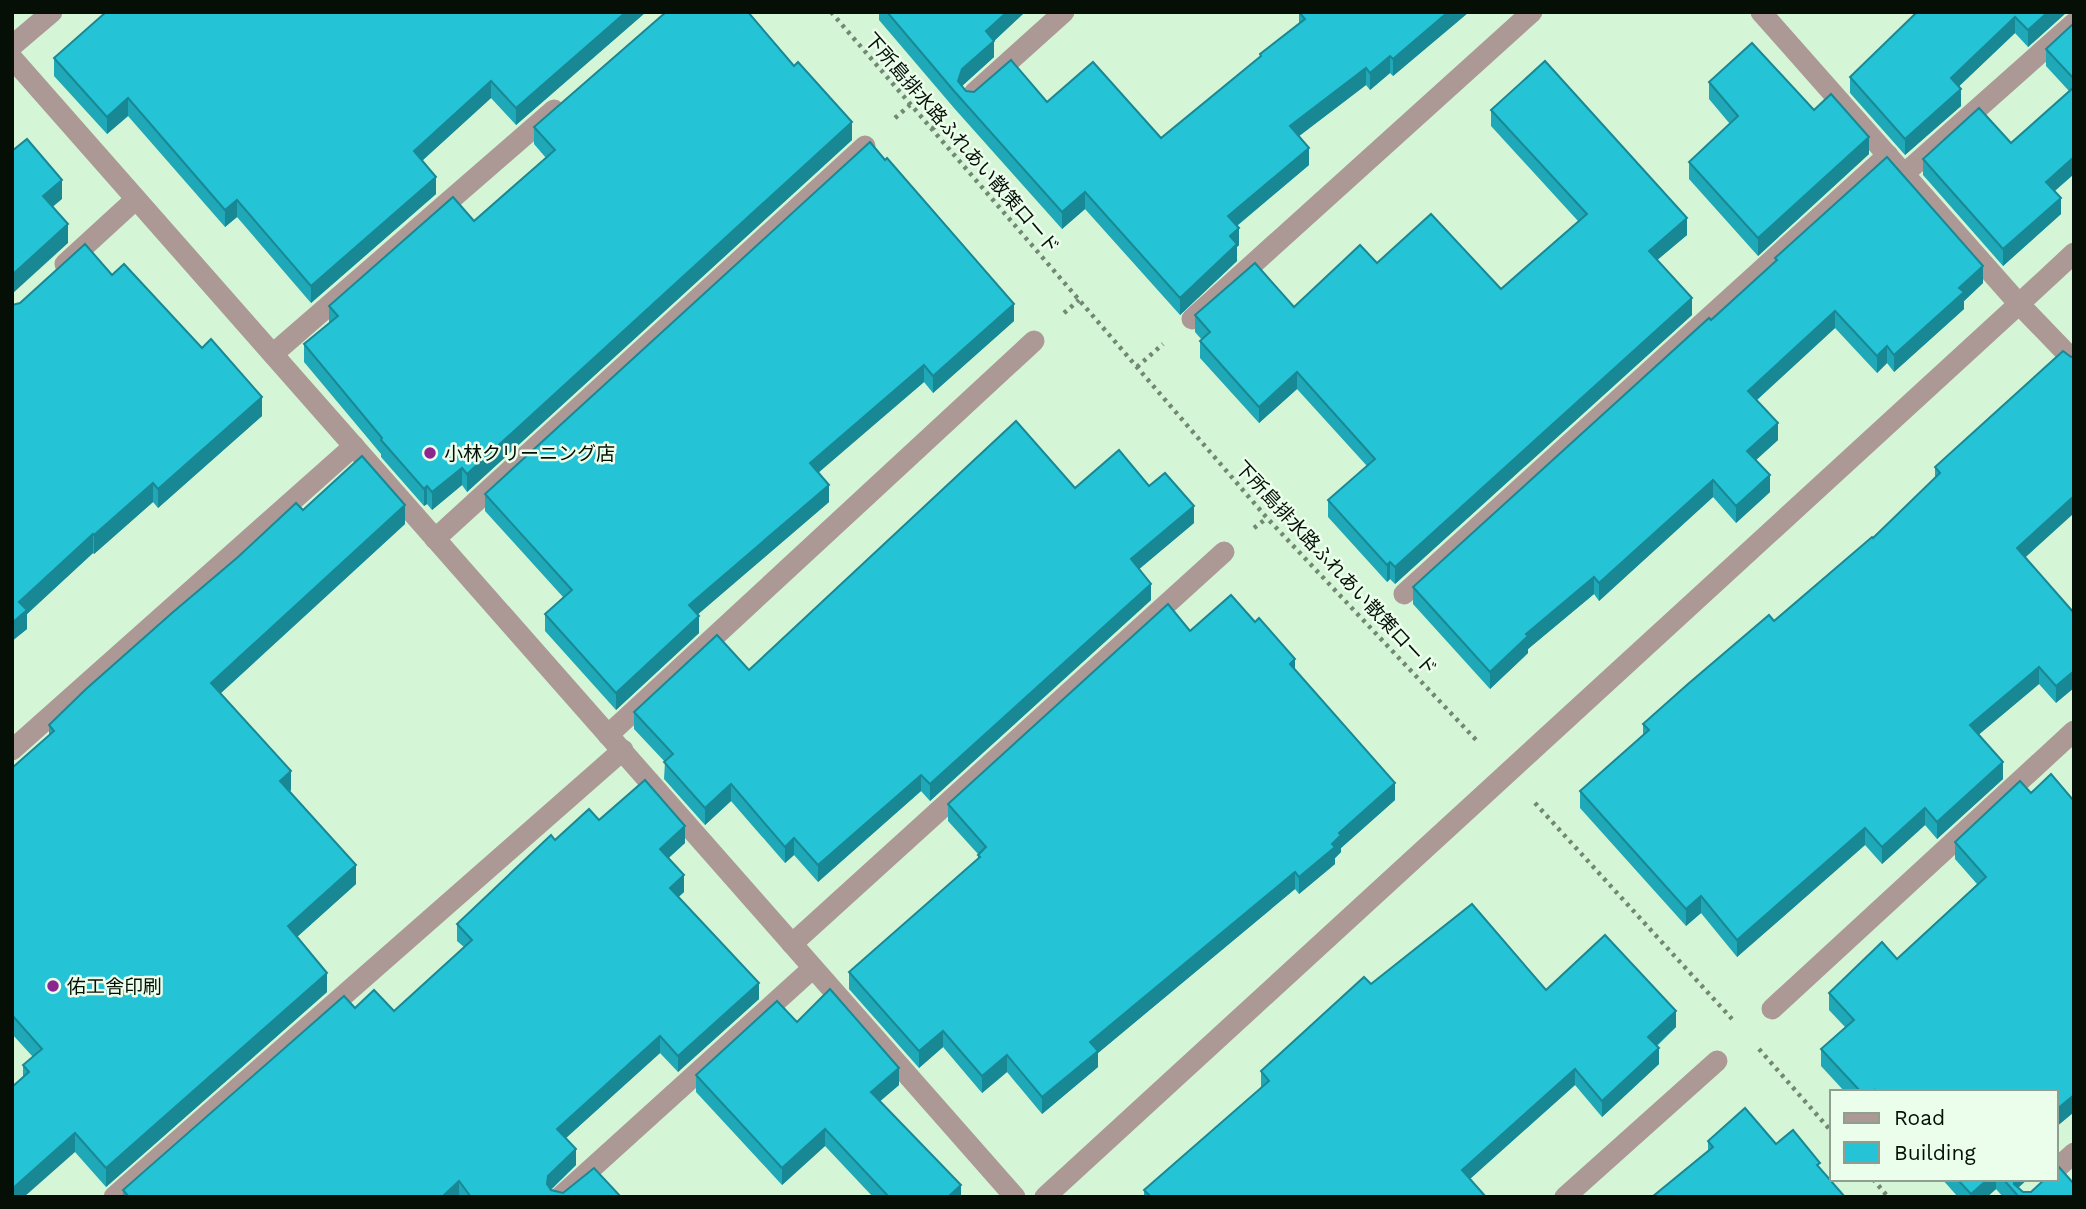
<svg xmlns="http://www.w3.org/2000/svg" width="2086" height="1209" font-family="'Work Sans','Noto Sans JP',sans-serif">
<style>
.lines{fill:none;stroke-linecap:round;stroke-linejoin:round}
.path{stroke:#728874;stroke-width:4.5;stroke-dasharray:3.5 5;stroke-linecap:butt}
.service{stroke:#ac9996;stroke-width:21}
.minor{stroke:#ac9996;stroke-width:21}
.wall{fill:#1fa8b7}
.shaded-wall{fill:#198895}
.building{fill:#24c3d5;stroke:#198895;stroke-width:2}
.poi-dot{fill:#8c278f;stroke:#ebfeec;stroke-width:2.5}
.labels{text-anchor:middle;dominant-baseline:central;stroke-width:5;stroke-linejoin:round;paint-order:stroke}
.street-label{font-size:19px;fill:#050f06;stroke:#ebfeec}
.poi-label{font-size:19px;fill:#050f06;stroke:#ebfeec;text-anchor:start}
</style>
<rect width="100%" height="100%" fill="#d5f5d7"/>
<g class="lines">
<!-- path -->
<g class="path">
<polyline points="831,12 1267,518 1479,743"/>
<polyline points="895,118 910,105"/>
<polyline points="932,129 945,118"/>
<polyline points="1064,313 1079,300"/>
<polyline points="1137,367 1163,344"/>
<polyline points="1254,528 1267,518"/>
<polyline points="1535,803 1732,1019"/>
<polyline points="1759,1049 1832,1132"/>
<polyline points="1873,1179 1888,1197"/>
</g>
<!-- service -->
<g class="service">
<polyline points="974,93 1064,12"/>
<polyline points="1904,174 2074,23"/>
<polyline points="65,264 136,199"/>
<polyline points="1192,319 1532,12"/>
<polyline points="273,354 554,110"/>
<polyline points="435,539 865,146"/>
<polyline points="1404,594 1888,155"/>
<polyline points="608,735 1034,341"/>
<polyline points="12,750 354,446"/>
<polyline points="792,944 1224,552"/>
<polyline points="1772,1009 2074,731"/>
<polyline points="2056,1169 2074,1153"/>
<polyline points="114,1197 623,750"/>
<polyline points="560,1197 813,968"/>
<polyline points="1045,1197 2019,304"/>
<polyline points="1565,1197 1717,1061"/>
</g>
<!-- minor -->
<g class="minor">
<polyline points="1761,12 2019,304 2074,361"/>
<polyline points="12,46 52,12"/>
<polyline points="12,58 1015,1197"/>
<polyline points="2019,304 2074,253"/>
</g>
</g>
<!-- wall -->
<g class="wall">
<polygon points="106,12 646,12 516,125 491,98 422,161 436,194 311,303 237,217 225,227 128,116 107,134 54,76 54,58"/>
<polygon points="879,12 1025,12 994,41 994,57 962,86 966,91 1047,102 1161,138 1260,57 1260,54 1299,24 1299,12 1469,12 1393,76 1390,73 1370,90 1366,85 1299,136 1309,165 1237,226 1239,245 1237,247 1237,261 1180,315 1085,209 1062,229 954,108 879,20"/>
<polygon points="1917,12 2067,12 2028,47 2015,33 1959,86 1961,106 1905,155 1850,93 1850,77"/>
<polygon points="2074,23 2074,174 2055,191 2061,214 2003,266 1923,175 1923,159 2011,143 2069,91 2046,66 2046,49"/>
<polygon points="1709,82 1814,110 1869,154 1758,256 1689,179 1689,162 1730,124 1709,99"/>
<polygon points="1491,110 1687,235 1657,260 1692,315 1395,584 1390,579 1387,582 1328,517 1328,500 1367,466 1297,389 1259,423 1200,358 1200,341 1202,340 1195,332 1195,315 1294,307 1377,263 1501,289 1578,221 1491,126"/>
<polygon points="534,127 852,140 467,492 462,485 432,510 427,504 424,506 381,457 381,454 304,362 304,344 329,323 329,306 474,221 546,158 534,144"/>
<polygon points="1775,258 1983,283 1964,301 1964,309 1894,372 1887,363 1877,373 1835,328 1757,400 1778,440 1756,460 1770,492 1736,523 1713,497 1599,601 1594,594 1528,649 1528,653 1490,689 1413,604 1413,587 1711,320 1775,262"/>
<polygon points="112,275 262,416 158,508 153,502 94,554 93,553 27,614 27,629 12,641 12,305"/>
<polygon points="1014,321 933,393 924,382 818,472 829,502 698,614 699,633 616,710 545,631 545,614 563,597 485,511 485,494"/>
<polygon points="2074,356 2074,513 2025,557 2074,613 2056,703 2039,684 1978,735 2003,779 1937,839 1925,825 1882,864 1865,845 1737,957 1701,913 1686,926 1580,808 1580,791 1643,735 1643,724 1774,621 1873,538 1935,478 1935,467 2071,357"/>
<polygon points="1149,486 1194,523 1139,569 1151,600 930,801 921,791 818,882 794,855 785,863 731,801 705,825 664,779 665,762 634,729 634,712 749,670 1075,488"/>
<polygon points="303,510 405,524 220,694 291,790 290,791 356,884 297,937 327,992 106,1187 75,1152 23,1078 23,1065 33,1057 12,1034 12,768 49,735 49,725"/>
<polygon points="1190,631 1295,669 1395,800 1341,848 1341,852 1335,858 1335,864 1299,894 1295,889 1098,1053 1098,1067 1042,1114 1007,1072 982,1093 943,1047 919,1068 849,989 849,972 978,859 978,854 948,821 948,804"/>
<polygon points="2031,793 2074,801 2074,1112 2056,1127 2056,1092 1845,1092 1821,1066 1821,1049 1845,1027 1829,1010 1829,993 1897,959 1977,884 1955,859 1955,842"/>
<polygon points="599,820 685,843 668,858 684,892 678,897 759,999 678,1072 660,1053 566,1138 576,1165 551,1190 563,1193 621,1197 123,1197 123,1190 355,1008 394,1011 464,947 457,941 457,924 555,840"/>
<polygon points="1371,984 1546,990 1676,1027 1657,1046 1659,1064 1602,1117 1575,1085 1470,1179 1486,1197 1144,1197 1144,1190 1261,1088 1261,1071"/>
<polygon points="797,1022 899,1085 880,1101 961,1197 873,1197 825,1146 782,1185 696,1092 696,1075"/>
<polygon points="1708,1141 1776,1144 1820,1169 1708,1151"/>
<polygon points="1942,1179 2028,1179 2018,1187 2023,1192 2074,1197 2003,1197 1996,1189 1987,1197 1958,1197"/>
</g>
<!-- shaded-wall -->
<g class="shaded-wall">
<polygon points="626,12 646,12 516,125 516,108"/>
<polygon points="1007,12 1025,12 994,41 994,57 962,86 958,98 958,81 962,69 986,31"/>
<polygon points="1448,12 1469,12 1393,76 1393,59"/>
<polygon points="2048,12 2067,12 2028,47 2028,30"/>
<polygon points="2015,17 2015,33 1951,94 1951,78"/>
<polygon points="1390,56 1390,73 1370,90 1370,73"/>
<polygon points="1366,68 1366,85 1290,143 1290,126"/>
<polygon points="491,81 491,98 414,168 414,151"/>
<polygon points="1961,89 1961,106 1905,155 1905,139"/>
<polygon points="128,98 128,116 107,134 107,117"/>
<polygon points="852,122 852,140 467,492 467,474"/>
<polygon points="1869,137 1869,154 1758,256 1758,238"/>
<polygon points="1309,148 1309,165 1228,233 1228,216"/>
<polygon points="2074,157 2074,174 2046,198 2046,182"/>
<polygon points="436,177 436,194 311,303 311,286"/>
<polygon points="62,180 62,199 43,215 43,196"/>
<polygon points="1085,192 1085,209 1062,229 1062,212"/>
<polygon points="2061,198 2061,214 2003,266 2003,249"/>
<polygon points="237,200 237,217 225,227 225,210"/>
<polygon points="1687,218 1687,235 1649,267 1649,251"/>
<polygon points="68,224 68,243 12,294 12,275"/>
<polygon points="1239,228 1239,245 1237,247 1237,261 1180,315 1180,298 1230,236"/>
<polygon points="1983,266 1983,283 1964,301 1964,309 1894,372 1894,355 1959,288"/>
<polygon points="1692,298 1692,315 1395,584 1395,567"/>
<polygon points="1014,304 1014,321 933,393 933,376"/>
<polygon points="1835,311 1835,328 1748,408 1748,391"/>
<polygon points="1887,346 1887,363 1877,373 1877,356"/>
<polygon points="924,365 924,382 810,480 810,463"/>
<polygon points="1297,372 1297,389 1259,423 1259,407"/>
<polygon points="262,397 262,416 158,508 158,489"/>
<polygon points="1778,423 1778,440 1747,468 1747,451"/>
<polygon points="462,468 462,485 432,510 432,492"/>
<polygon points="1770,475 1770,492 1736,523 1736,506"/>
<polygon points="1713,480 1713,497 1599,601 1599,583"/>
<polygon points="153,483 153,502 94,554 94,535"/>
<polygon points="829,485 829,502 689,622 689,605"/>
<polygon points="427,486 427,504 424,506 424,489"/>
<polygon points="2074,496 2074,513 2017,565 2017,548"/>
<polygon points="405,505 405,524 211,702 211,683"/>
<polygon points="1194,506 1194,523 1131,576 1131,559"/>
<polygon points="93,534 93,553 27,614 27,629 12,641 12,623 19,602"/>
<polygon points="1390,562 1390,579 1387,582 1387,565"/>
<polygon points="1594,577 1594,594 1528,649 1528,653 1490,689 1490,672 1526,634"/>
<polygon points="1151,584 1151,600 930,801 930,784"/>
<polygon points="699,616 699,633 616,710 616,693"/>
<polygon points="1295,659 1295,676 1290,664"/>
<polygon points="2039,667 2039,684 1970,742 1970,725"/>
<polygon points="2074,671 2074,688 2056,703 2056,686"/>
<polygon points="2003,762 2003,779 1937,839 1937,822"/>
<polygon points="291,771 291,790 280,800 280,781"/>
<polygon points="921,775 921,791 818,882 818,865"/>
<polygon points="1395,783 1395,800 1341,848 1341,852 1335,858 1335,864 1299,894 1299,877 1332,844 1339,833"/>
<polygon points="731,784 731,801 705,825 705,808"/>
<polygon points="1925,808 1925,825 1882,864 1882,847"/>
<polygon points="685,826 685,843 660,866 660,849"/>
<polygon points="1865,828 1865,845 1737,957 1737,940"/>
<polygon points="794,838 794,855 785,863 785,847"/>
<polygon points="356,865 356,884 288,945 288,926"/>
<polygon points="1295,872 1295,889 1098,1053 1098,1067 1042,1114 1042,1097 1090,1042"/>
<polygon points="684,875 684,892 670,905 670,888"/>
<polygon points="1701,896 1701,913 1686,926 1686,909"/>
<polygon points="327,973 327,992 106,1187 106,1168"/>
<polygon points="759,983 759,999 678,1072 678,1056"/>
<polygon points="1676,1011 1676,1027 1648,1053 1648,1037"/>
<polygon points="943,1031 943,1047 919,1068 919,1051"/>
<polygon points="660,1036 660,1053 557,1146 557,1129"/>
<polygon points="1659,1048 1659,1064 1602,1117 1602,1101"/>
<polygon points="1007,1055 1007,1072 982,1093 982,1076"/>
<polygon points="899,1068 899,1085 871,1109 871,1092"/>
<polygon points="1575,1069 1575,1085 1462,1186 1462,1170"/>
<polygon points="2074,1095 2074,1112 2056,1127 2056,1110"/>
<polygon points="825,1129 825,1146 782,1185 782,1168"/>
<polygon points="75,1133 75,1152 24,1197 12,1197 12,1189"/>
<polygon points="576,1149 576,1165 548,1192 548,1176"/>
<polygon points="1988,1179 1996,1179 1996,1189 1987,1197 1971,1197 1971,1194"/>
<polygon points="2014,1179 2028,1179 2018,1188 2014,1194"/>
<polygon points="459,1181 459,1197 442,1197"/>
<polygon points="961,1185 961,1197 948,1197"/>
</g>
<!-- building -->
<g class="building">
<polygon points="106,12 626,12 516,108 491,81 414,151 436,177 311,286 237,200 225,210 128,98 107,117 54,58"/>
<polygon points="666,12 748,12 794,66 798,62 852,122 467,474 462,468 432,492 427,486 424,489 381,440 382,438 304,344 338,316 329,306 453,197 474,221 555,150 534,127"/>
<polygon points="887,12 1007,12 986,31 994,41 962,69 958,81 966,91 974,92 1011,60 1047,102 1093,62 1161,138 1261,56 1260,54 1305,19 1299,12 1448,12 1393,59 1390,56 1370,73 1366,68 1290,126 1309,148 1228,216 1239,228 1230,236 1237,244 1180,298 1085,192 1062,212 954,91"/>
<polygon points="1917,12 2048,12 2028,30 2015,17 1951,78 1961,89 1905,139 1850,77"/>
<polygon points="2074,23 2074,79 2046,49"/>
<polygon points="1752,43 1814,110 1831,94 1869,137 1758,238 1689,162 1738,116 1709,82"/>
<polygon points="1545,61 1687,218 1649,251 1692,298 1395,567 1390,562 1387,565 1328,500 1375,459 1297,372 1259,407 1200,341 1210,332 1195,315 1255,263 1294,307 1360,245 1377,263 1431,214 1501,289 1587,214 1491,110"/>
<polygon points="2074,87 2074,157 2046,182 2061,198 2003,249 1923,159 1979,108 2011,143"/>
<polygon points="27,139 62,180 43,196 68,224 12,275 12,151"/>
<polygon points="870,142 885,160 887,158 1014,304 933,376 924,365 810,463 829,485 689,605 699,616 616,693 545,614 572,590 485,494"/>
<polygon points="1887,157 1983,266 1959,288 1964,292 1894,355 1887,346 1877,356 1835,311 1748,391 1778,423 1747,451 1770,475 1736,506 1713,480 1599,583 1594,577 1526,634 1528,636 1490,672 1413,587 1709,318 1711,320 1777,260 1775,258"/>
<polygon points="85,244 112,275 124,264 202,348 211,339 262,397 158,489 153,483 94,535 93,534 19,602 27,610 12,623 12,305 20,303"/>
<polygon points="2063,351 2071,357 2074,356 2074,496 2017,548 2074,613 2074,671 2056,686 2039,667 1970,725 2003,762 1937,822 1925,808 1882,847 1865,828 1737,940 1701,896 1686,909 1580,791 1649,730 1643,724 1688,684 1769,615 1774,621 1872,537 1873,538 1940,473 1935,467"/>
<polygon points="1016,421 1075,488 1119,450 1149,486 1165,473 1194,506 1131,559 1151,584 930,784 921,775 818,865 794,838 785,847 731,784 705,808 664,762 673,754 634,712 717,635 749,670"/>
<polygon points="362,456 405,505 211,683 291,771 280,781 356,865 288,926 327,973 106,1168 75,1133 12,1189 12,1087 29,1072 23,1065 42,1049 12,1015 12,768 54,731 49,725 85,690 172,613 238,557 296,503 303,510"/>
<polygon points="1231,595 1255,622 1259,618 1295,659 1290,664 1395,783 1339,833 1341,835 1332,844 1335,847 1299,877 1295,872 1090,1042 1098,1051 1042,1097 1007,1055 982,1076 943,1031 919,1051 849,972 980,857 978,855 986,847 948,804 1168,604 1190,631"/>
<polygon points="2051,774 2074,801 2074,1095 2056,1110 2056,1092 1877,1092 1875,1090 1874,1092 1861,1092 1821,1049 1854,1020 1829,993 1882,942 1897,959 1986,877 1955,842 2020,781 2031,793"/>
<polygon points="645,780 685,826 660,849 684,875 670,888 759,983 678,1056 660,1036 557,1129 576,1149 548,1176 547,1184 551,1190 563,1193 594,1168 621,1197 471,1197 459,1181 442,1197 129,1197 123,1190 344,996 355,1008 374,990 394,1011 472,940 457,924 551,835 555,840 589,809 599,820"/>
<polygon points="1472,904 1546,990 1605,935 1676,1011 1648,1037 1659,1048 1602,1101 1575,1069 1462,1170 1486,1197 1151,1197 1144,1190 1269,1081 1261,1071 1364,977 1371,984"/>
<polygon points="830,989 899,1068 871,1092 961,1185 948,1197 889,1197 825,1129 782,1168 696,1075 777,1001 797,1022"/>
<polygon points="1745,1108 1776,1144 1793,1130 1820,1163 1817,1165 1845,1197 1652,1197 1713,1147 1708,1141"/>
<polygon points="2058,1166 2074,1184 2074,1197 2019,1197 2003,1179 2014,1179 2014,1184 2023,1192 2031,1192 2045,1179 2056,1179 2056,1168"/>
<polygon points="1957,1179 1988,1179 1971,1194"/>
</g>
<!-- markers -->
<g class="poi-dot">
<circle cx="430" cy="453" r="7"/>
<circle cx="53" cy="986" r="7"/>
</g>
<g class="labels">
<!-- street labels -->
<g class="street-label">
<text transform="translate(962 143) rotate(49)">下所島排水路ふれあい散策ロード</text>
<text transform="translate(1336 568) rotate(47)">下所島排水路ふれあい散策ロード</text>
</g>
<!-- poi labels -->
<g class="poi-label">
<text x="444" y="453">小林クリーニング店</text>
<text x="67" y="986">佑工舎印刷</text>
</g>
</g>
<!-- border -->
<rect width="2086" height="1209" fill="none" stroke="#050f06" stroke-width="28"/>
<!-- legend -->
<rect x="1830" y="1090" width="228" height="91" fill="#ebfeec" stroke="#8f9e90" stroke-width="2"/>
<rect x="1844" y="1113" width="35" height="10" fill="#ac9996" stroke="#8f9e90" stroke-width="2"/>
<text x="1894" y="1125" font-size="21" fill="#050f06">Road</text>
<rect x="1844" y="1142" width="35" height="21" fill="#24c3d5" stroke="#8f9e90" stroke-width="2"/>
<text x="1894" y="1160" font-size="21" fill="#050f06">Building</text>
</svg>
